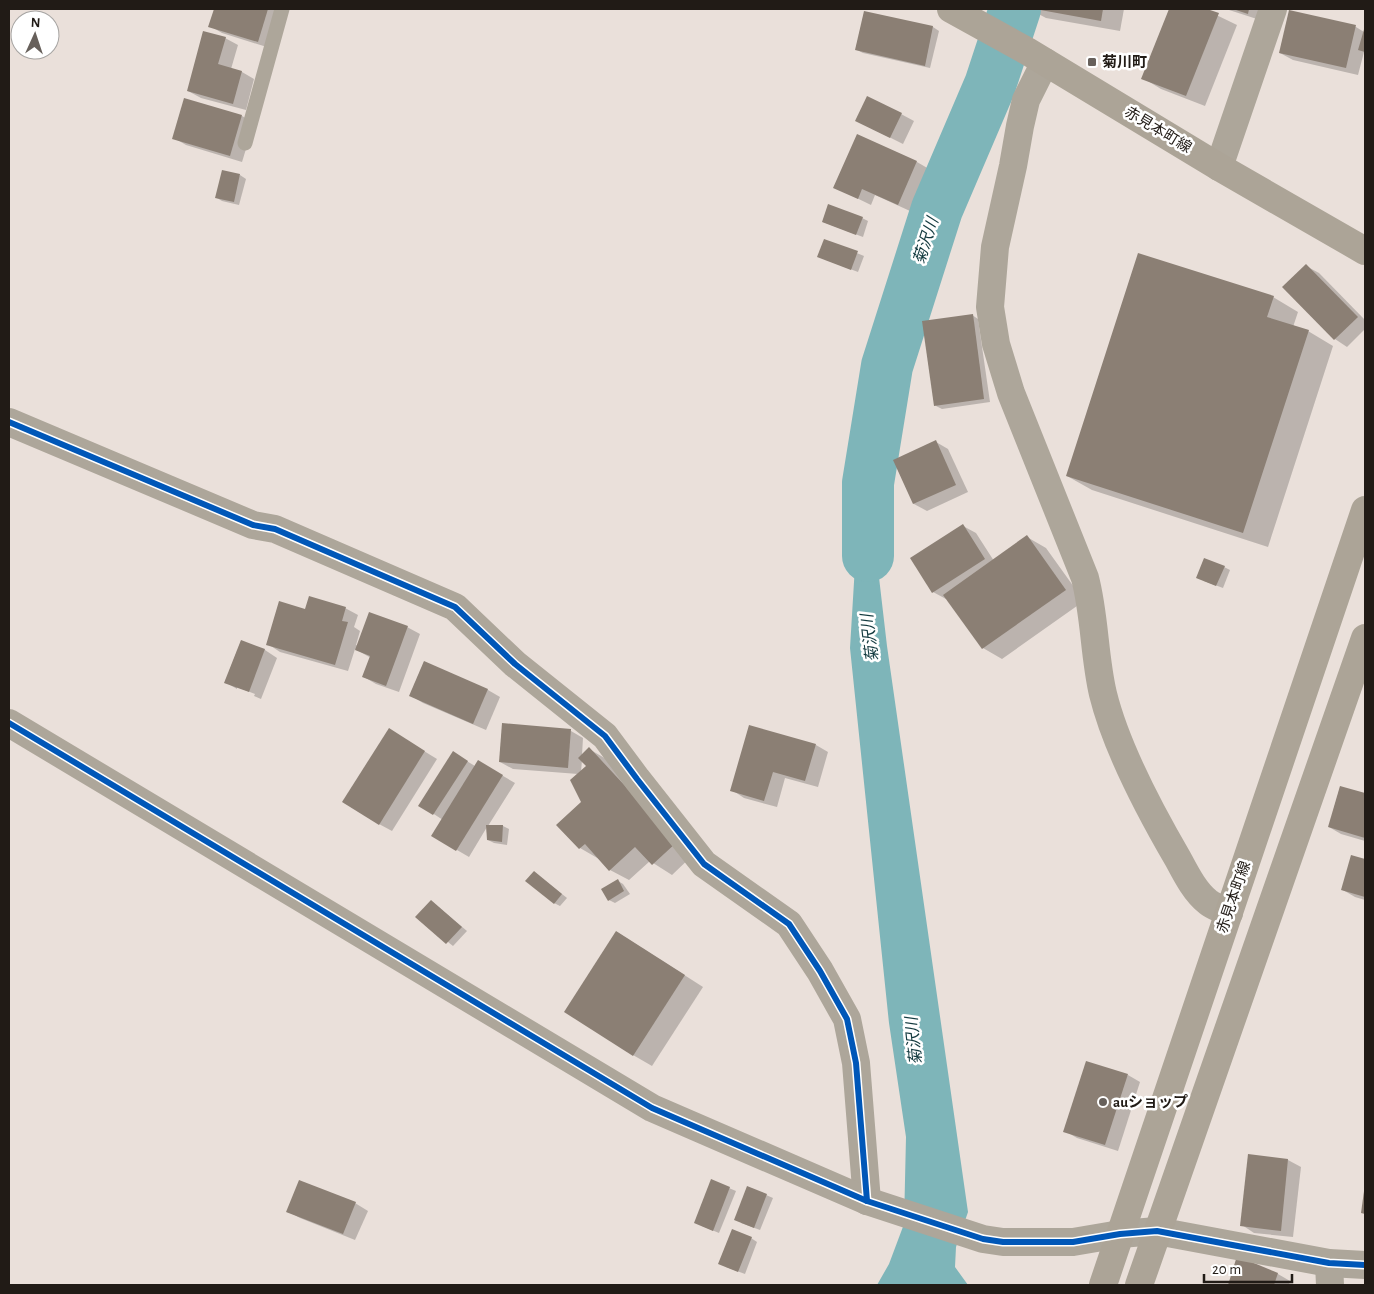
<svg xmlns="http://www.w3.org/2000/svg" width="1374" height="1294" font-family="'Alegreya Sans','Noto Sans JP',sans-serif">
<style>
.water{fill:#7eb5b9}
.shadow{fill:#0003;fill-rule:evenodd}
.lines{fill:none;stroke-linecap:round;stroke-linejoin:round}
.river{stroke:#7eb5b9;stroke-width:52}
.building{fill:#8b7f74}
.service{stroke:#ada69a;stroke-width:15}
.minor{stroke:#ada69a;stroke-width:28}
.secondary{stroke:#aca497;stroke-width:28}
.cycleway-casing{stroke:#fff;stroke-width:9}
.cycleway{stroke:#0057b8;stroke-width:6}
.poi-dot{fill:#67605b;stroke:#fff;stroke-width:2}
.labels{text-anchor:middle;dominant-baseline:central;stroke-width:5;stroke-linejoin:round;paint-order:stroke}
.poi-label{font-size:15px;font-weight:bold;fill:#211b16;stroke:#fff;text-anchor:start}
.street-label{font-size:15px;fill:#211b16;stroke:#fff}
.water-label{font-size:16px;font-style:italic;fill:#133a3f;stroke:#fff}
</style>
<rect width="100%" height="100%" fill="#eae0da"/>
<!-- water -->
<polygon class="water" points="868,483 887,646 968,1212 956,1247 955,1267 968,1285 877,1285 889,1264 904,1224 906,1137 889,1023 850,648 856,549"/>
<!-- shadow -->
<g class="shadow">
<polygon points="215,9 279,9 270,48 222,33 210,26"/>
<polygon points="1029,9 1124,9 1120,31 1046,18"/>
<polygon points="1170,9 1204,9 1237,25 1205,106 1161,89 1143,78"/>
<polygon points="1226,9 1264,9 1260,20"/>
<polygon points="865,12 933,27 939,31 930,68 863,53 857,50"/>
<polygon points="1290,12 1356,27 1364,32 1365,28 1365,53 1364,52 1358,75 1293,60 1280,53"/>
<polygon points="225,38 238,45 231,69 242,72 254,79 246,110 201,98 188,91"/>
<polygon points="901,114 914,121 903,144 869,127"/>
<polygon points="242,116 254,123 242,162 186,145 174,138"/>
<polygon points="858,136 917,162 929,169 910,211 875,195 871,205 834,187"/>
<polygon points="240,175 246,179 239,205 222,201 217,198"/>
<polygon points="862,218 868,221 863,237 823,222"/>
<polygon points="825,240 864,256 858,272 824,259"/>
<polygon points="1306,266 1319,273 1365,320 1365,329 1347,347 1335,339 1284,287"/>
<polygon points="1273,297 1298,312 1293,327 1308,331 1333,346 1268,547 1092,490 1067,476"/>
<polygon points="972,315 978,319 990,402 942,409 936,406"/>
<polygon points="936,442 948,449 968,492 927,511 914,504 894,461"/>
<polygon points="963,526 976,533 994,561 1027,537 1046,548 1084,601 1002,659 983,648 947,598 946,599 933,592"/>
<polygon points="1224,567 1230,570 1223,588 1204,581"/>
<polygon points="345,608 358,615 354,627 360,631 356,645 358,646 407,627 420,634 399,692 376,684 364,677 371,658 355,649 348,671 280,652 268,644 306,610"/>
<polygon points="241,641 265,650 277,658 261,699 254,696 255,694 237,687 237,689 225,682"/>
<polygon points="424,662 488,690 500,697 486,730 423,703 410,695"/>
<path d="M571 731 583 738 582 755 589 749 608 760 695 853 672 875 650 861 629 880 610 870 599 859 580 848 583 802 578 774 513 769 500 762ZM582 760 587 766 581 772Z"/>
<polygon points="401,737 437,759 392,831 379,824"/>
<polygon points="816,745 828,752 818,787 785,778 777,807 744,798 732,790"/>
<polygon points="465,760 475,766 479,762 515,783 488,826 503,826 509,829 507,845 494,843 488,840 487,827 469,857 433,836 443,820 420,805"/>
<polygon points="1340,787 1365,795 1365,841 1341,834 1329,827"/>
<polygon points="1352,856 1365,860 1365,900 1355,897 1343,890"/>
<polygon points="534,872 567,898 560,906 554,903"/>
<polygon points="618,881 623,884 630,894 615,903 609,900"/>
<polygon points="431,901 467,931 453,946 417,917"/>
<polygon points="617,932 703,987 652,1066 633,1055"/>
<polygon points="1128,1075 1140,1082 1118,1151 1077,1138 1065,1131"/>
<polygon points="1249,1156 1288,1160 1301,1167 1293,1237 1254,1233 1242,1225"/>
<polygon points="712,1181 736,1191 719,1233 702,1226"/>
<polygon points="748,1187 773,1198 760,1230 741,1223"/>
<polygon points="355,1203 368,1211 355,1240 300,1218 287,1211"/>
<polygon points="751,1238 757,1242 745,1274 726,1267"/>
<polygon points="1238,1258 1278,1274 1290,1281 1289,1285 1230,1285"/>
</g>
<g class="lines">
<!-- river -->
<polyline class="river" points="868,556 868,483 887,366 937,209 990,85 1015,9"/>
</g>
<!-- building -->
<g class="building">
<polygon points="214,9 268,9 258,42 208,27"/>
<polygon points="1035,9 1103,9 1101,21"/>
<polygon points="1169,9 1207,9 1219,13 1186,96 1141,79"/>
<polygon points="1233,9 1249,9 1248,14"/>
<polygon points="1289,10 1356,25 1346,68 1279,53"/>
<polygon points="864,11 933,26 925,66 855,50"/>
<polygon points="1365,26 1365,52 1358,50"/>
<polygon points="203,31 226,37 218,64 242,71 233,104 187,91"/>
<polygon points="867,96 902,113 890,138 855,121"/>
<polygon points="184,98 242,115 230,156 172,139"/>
<polygon points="857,134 917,161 898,205 862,189 858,199 833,188"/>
<polygon points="222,170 240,174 234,202 215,198"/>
<polygon points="828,204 863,217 856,235 822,222"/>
<polygon points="824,239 858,251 851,270 817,257"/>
<polygon points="1138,253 1274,296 1267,317 1309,330 1243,533 1066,476"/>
<polygon points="1306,264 1358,317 1334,340 1282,287"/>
<polygon points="973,314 984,399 934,406 922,321"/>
<polygon points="936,440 956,485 913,504 893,460"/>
<polygon points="963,524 985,559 932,593 910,558"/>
<polygon points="1027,535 1066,590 982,649 943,595"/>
<polygon points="1204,558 1225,566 1216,586 1196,578"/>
<polygon points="309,596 346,607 342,621 348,622 335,665 266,645 279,601 305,609"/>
<polygon points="369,612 408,626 386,686 362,677 370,656 355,650"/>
<polygon points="241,640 265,649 249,692 224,683"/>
<polygon points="424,661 488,689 473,724 409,696"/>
<polygon points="502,723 571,729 568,768 499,762"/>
<polygon points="749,725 816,744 805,781 773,772 764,801 730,791"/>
<polygon points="389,728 425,751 379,825 342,802"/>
<polygon points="589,747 677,842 652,865 635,847 609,871 585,844 579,849 556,825 581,802 570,780 586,766 578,758"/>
<polygon points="453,751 468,761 433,815 418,806"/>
<polygon points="478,760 503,775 456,851 431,836"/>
<polygon points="1340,786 1365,793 1365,838 1328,827"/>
<polygon points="486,825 503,825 502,842 487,840"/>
<polygon points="1351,855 1365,859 1365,897 1341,890"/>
<polygon points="534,871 562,894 554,904 525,881"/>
<polygon points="618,879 624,891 608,901 601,889"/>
<polygon points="431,900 462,927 446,944 415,917"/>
<polygon points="616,931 685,975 633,1056 564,1012"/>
<polygon points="1086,1061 1128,1074 1105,1145 1063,1132"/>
<polygon points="1248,1154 1288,1159 1281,1231 1240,1226"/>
<polygon points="711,1179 730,1187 713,1231 694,1223"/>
<polygon points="299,1180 356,1202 343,1234 286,1212"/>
<polygon points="747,1186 767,1194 754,1228 734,1220"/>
<polygon points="1364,1191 1365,1191 1365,1214 1361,1213"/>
<polygon points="732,1229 752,1237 738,1272 718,1264"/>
<polygon points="1237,1256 1278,1273 1274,1285 1228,1285"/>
</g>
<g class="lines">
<!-- service -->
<polyline class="service" points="245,143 282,9"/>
<!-- minor -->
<g class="minor">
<path d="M1045 62 1026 100 1020 126 1013 166 995 247 990 307 996 344 1011 393 1085 578C1095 616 1094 656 1103 694 1116 747 1150 811 1178 859 1186 874 1195 892 1208 902 1214 907 1222 909 1229 913"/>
<polyline points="1219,167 1273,9"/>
<polyline points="9,422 253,525 275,529 455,607 515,664 605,736 637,779 704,864 789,924 820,971 847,1019 856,1063 867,1201"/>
<polyline points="9,723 652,1108 867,1201 983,1239 1003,1242 1073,1242 1120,1234 1157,1231 1329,1263 1365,1265"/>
<polyline points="1329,1263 1330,1285"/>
</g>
<!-- secondary -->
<g class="secondary">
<polyline points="951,9 1027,51 1219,167 1365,251"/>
<polyline points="1103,1285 1365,510"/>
<polyline points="1139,1285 1365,638"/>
</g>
<!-- cycleway casing -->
<g class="cycleway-casing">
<g id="cycleway">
<polyline points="9,422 253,525 275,529 455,607 515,664 605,736 637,779 704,864 789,924 820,971 847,1019 856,1063 867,1201"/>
<polyline points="9,723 652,1108 867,1201 983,1239 1003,1242 1073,1242 1120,1234 1157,1231 1329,1263 1365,1265"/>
</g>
</g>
<!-- cycleway -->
<use href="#cycleway" class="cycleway"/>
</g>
<!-- markers -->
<g class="poi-dot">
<rect x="1087" y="57" width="10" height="10" rx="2.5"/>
<circle cx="1103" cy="1102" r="5"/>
</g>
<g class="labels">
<!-- poi labels -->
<g class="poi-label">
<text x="1102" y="62">菊川町</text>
<text x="1113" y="1102">auショップ</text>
</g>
<!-- street labels -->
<g class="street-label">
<text transform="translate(1158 130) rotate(31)">赤見本町線</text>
<text transform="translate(1234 897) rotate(-71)">赤見本町線</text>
</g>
<!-- water labels -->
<g class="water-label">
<text transform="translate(926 241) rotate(-72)">菊沢川</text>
<text transform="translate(870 638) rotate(-97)">菊沢川</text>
<text transform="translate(914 1041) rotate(-96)">菊沢川</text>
</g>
</g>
<!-- border -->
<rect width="1374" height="1294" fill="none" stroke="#211b16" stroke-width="20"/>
<!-- north arrow -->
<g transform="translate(35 35) rotate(3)"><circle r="24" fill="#ffffff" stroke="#a6a4a2"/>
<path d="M0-4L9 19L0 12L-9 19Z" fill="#67605b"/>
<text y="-8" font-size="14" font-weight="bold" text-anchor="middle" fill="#211b16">N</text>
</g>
<!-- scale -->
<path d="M1204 1274v8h88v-8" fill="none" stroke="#211b16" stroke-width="2.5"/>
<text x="1212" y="1274" font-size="15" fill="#211b16" stroke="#ffffff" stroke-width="4" paint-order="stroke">20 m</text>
</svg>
